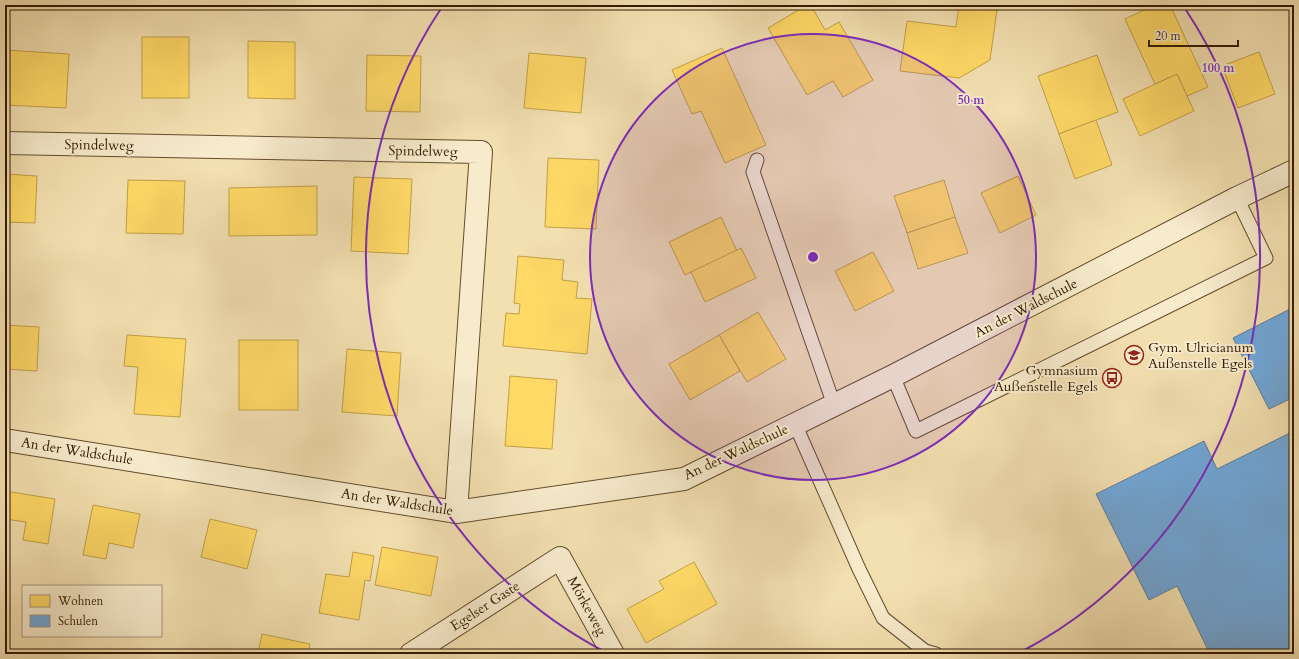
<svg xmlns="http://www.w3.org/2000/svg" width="1299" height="659" font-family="Cardo,serif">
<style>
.homes{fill:#ffd966;stroke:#c2a048}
.schools{fill:#6fa8dc;stroke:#5d7d9a}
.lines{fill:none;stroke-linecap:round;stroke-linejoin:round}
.service-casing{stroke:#634c2d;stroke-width:15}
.minor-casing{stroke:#634c2d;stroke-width:24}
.service{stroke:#f7ebcc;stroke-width:13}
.minor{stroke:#f7ebcc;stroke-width:22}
.ring{fill:none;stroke:#7b2cbf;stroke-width:2}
.labels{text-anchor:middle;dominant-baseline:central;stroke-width:4;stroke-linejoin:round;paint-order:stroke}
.street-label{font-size:14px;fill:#331a01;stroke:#f7ebcc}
.poi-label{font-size:14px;fill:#331a01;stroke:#f7ebcc;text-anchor:start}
.centre{fill:#7b2cbf;stroke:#f7ebcc;stroke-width:2}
.ring-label{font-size:12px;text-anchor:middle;font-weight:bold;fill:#7b2cbf;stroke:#f7ebcc;stroke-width:4;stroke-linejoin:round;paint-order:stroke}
</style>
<rect width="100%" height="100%" fill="#f3e0b1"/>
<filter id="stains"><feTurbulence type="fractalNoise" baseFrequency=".005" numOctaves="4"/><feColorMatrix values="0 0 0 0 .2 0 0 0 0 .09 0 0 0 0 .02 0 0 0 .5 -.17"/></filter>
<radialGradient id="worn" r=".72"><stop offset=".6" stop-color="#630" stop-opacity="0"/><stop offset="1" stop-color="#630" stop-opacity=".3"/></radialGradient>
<!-- homes -->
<g class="homes">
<polygon points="807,5 811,5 825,30 839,22 873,80 843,97 833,81 807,95 768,28"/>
<polygon points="959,5 997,10 990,60 959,78 900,71 907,21 956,27"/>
<polygon points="1155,5 1170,5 1208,87 1187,96 1177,74 1155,84 1125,19"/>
<rect x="142" y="37" width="47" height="61"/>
<polygon points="248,41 295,42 295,99 248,98"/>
<polygon points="722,48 766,145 725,163 701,111 692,114 672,70"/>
<polygon points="5,50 69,54 66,108 5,105"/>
<polygon points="1259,52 1275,94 1238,108 1222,66"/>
<polygon points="529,53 586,58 581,113 524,108"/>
<polygon points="367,55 421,56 420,112 366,111"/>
<polygon points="1097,55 1118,112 1059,134 1038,76"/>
<polygon points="1177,74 1194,111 1140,136 1123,99"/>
<polygon points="1096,120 1112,165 1075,179 1059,134"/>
<polygon points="548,158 599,160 596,229 545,227"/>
<polygon points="5,174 37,176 35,223 5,222"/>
<polygon points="1018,176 1036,215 1000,233 981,193"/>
<polygon points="354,177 412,179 408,254 351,251"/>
<polygon points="128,180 185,181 183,234 126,233"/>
<polygon points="944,180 955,217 907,233 894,196"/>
<polygon points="317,186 317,235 229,236 229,188"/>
<polygon points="721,217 737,251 685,275 669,242"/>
<polygon points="955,217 968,253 918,269 907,233"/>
<polygon points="741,248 756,278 705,302 691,272"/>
<polygon points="873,252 894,291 855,311 835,271"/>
<polygon points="518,256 564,260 562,280 578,282 576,298 592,299 587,354 503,346 506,313 519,314 520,304 514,303"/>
<polygon points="758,312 786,359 747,382 719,335"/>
<polygon points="5,325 39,327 37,371 5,369"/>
<polygon points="127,335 186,339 180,417 134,414 138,367 124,366"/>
<polygon points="719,335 740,371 690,400 669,364"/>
<rect x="239" y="340" width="59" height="70"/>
<polygon points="347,349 401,353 397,416 342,412"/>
<polygon points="510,376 557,380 552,449 505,446"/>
<polygon points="5,491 55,499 48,544 23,540 26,522 5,519"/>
<polygon points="93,505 140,514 133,548 109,543 106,559 83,555"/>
<polygon points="210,519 257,530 247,569 201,557"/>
<polygon points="382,547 438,557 431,596 375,585"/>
<polygon points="353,552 374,556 370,581 365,580 359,620 319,613 326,574 349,577"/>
<polygon points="694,562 717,604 646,643 627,609 664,589 659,581"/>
<polygon points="262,634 310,644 308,654 258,654"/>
</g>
<!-- schools -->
<g class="schools">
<polygon points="1294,307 1294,397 1269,409 1233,338"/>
<polygon points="1294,431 1294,652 1290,654 1210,654 1177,586 1149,600 1096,494 1204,441 1217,469"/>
</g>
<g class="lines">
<!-- service casing -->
<g class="service-casing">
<g id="service">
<polyline points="757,160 753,172 834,405"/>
<polyline points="893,376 916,431 1266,258 1237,198"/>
<polyline points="795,424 859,569 883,618 925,651 936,654"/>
</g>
</g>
<!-- minor casing -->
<g class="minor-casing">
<g id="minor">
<polyline points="5,143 481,152 456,512"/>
<polyline points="5,440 456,512 684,479 893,376 1237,198 1294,171"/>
<polyline points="411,654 560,558 613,654"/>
</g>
</g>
<!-- service -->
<use href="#service" class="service"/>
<!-- minor -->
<use href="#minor" class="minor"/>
</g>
<!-- distance rings -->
<circle cx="813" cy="257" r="223" fill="#7b2cbf" fill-opacity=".12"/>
<g class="ring">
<circle cx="813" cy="257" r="223"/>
<path d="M607 653A447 447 0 0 1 442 7M1184 7A447 447 0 0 1 1019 653"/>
</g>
<!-- icons -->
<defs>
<g id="school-ring" transform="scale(1)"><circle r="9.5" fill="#f7ebcc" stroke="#8f2418" stroke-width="1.5"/><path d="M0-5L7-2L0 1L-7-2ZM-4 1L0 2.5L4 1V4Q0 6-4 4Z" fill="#8f2418"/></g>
<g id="bus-ring" transform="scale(1)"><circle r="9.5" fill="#f7ebcc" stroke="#8f2418" stroke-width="1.5"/><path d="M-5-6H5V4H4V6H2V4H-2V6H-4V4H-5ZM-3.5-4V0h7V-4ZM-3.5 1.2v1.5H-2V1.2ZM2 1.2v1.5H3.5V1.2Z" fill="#8f2418"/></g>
</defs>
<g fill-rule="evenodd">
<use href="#school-ring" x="1134" y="355"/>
<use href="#bus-ring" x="1112" y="378"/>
</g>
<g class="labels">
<!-- street labels -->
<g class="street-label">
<text transform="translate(99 145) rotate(1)">Spindelweg</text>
<text transform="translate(423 151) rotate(1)">Spindelweg</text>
<text transform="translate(1026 308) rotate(-27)">An der Waldschule</text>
<text transform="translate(77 451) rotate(9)">An der Waldschule</text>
<text transform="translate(736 452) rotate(-25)">An der Waldschule</text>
<text transform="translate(397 502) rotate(9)">An der Waldschule</text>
<text transform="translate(485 606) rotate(-33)">Egelser Gaste</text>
<text transform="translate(587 606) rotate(61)">Mörkeweg</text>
</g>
<!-- poi labels -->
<g class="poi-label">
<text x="1148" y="347">Gym. Ulricianum<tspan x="1148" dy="16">Außenstelle Egels</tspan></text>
<text x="1098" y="370" text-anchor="end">Gymnasium<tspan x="1098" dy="16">Außenstelle Egels</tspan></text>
</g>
</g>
<circle cx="813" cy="257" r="6" class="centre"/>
<g class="ring-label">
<text x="1218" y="72">100 m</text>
<text x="971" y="104">50 m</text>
</g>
<!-- margin -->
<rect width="1299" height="659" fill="none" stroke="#f3e0b1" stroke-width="20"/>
<rect x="6" y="6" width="1287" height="647" fill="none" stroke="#331a01" stroke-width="2"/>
<rect x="10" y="10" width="1279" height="639" fill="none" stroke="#331a01"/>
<!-- legend -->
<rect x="22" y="585" width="140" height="52" fill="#f7ebcc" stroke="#a9977b"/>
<rect x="30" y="595" width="20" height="12" fill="#ffd966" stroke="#a9977b"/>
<text x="58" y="605" font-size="12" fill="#331a01">Wohnen</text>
<rect x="30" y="615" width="20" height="12" fill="#6fa8dc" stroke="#a9977b"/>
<text x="58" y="625" font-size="12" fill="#331a01">Schulen</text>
<!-- scale -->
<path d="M1149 40v6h89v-6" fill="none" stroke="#331a01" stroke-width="2"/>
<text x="1155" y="40" font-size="12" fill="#331a01" stroke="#f7ebcc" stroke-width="3" paint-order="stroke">20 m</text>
<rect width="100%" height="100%" filter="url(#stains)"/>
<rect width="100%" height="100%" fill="url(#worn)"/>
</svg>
